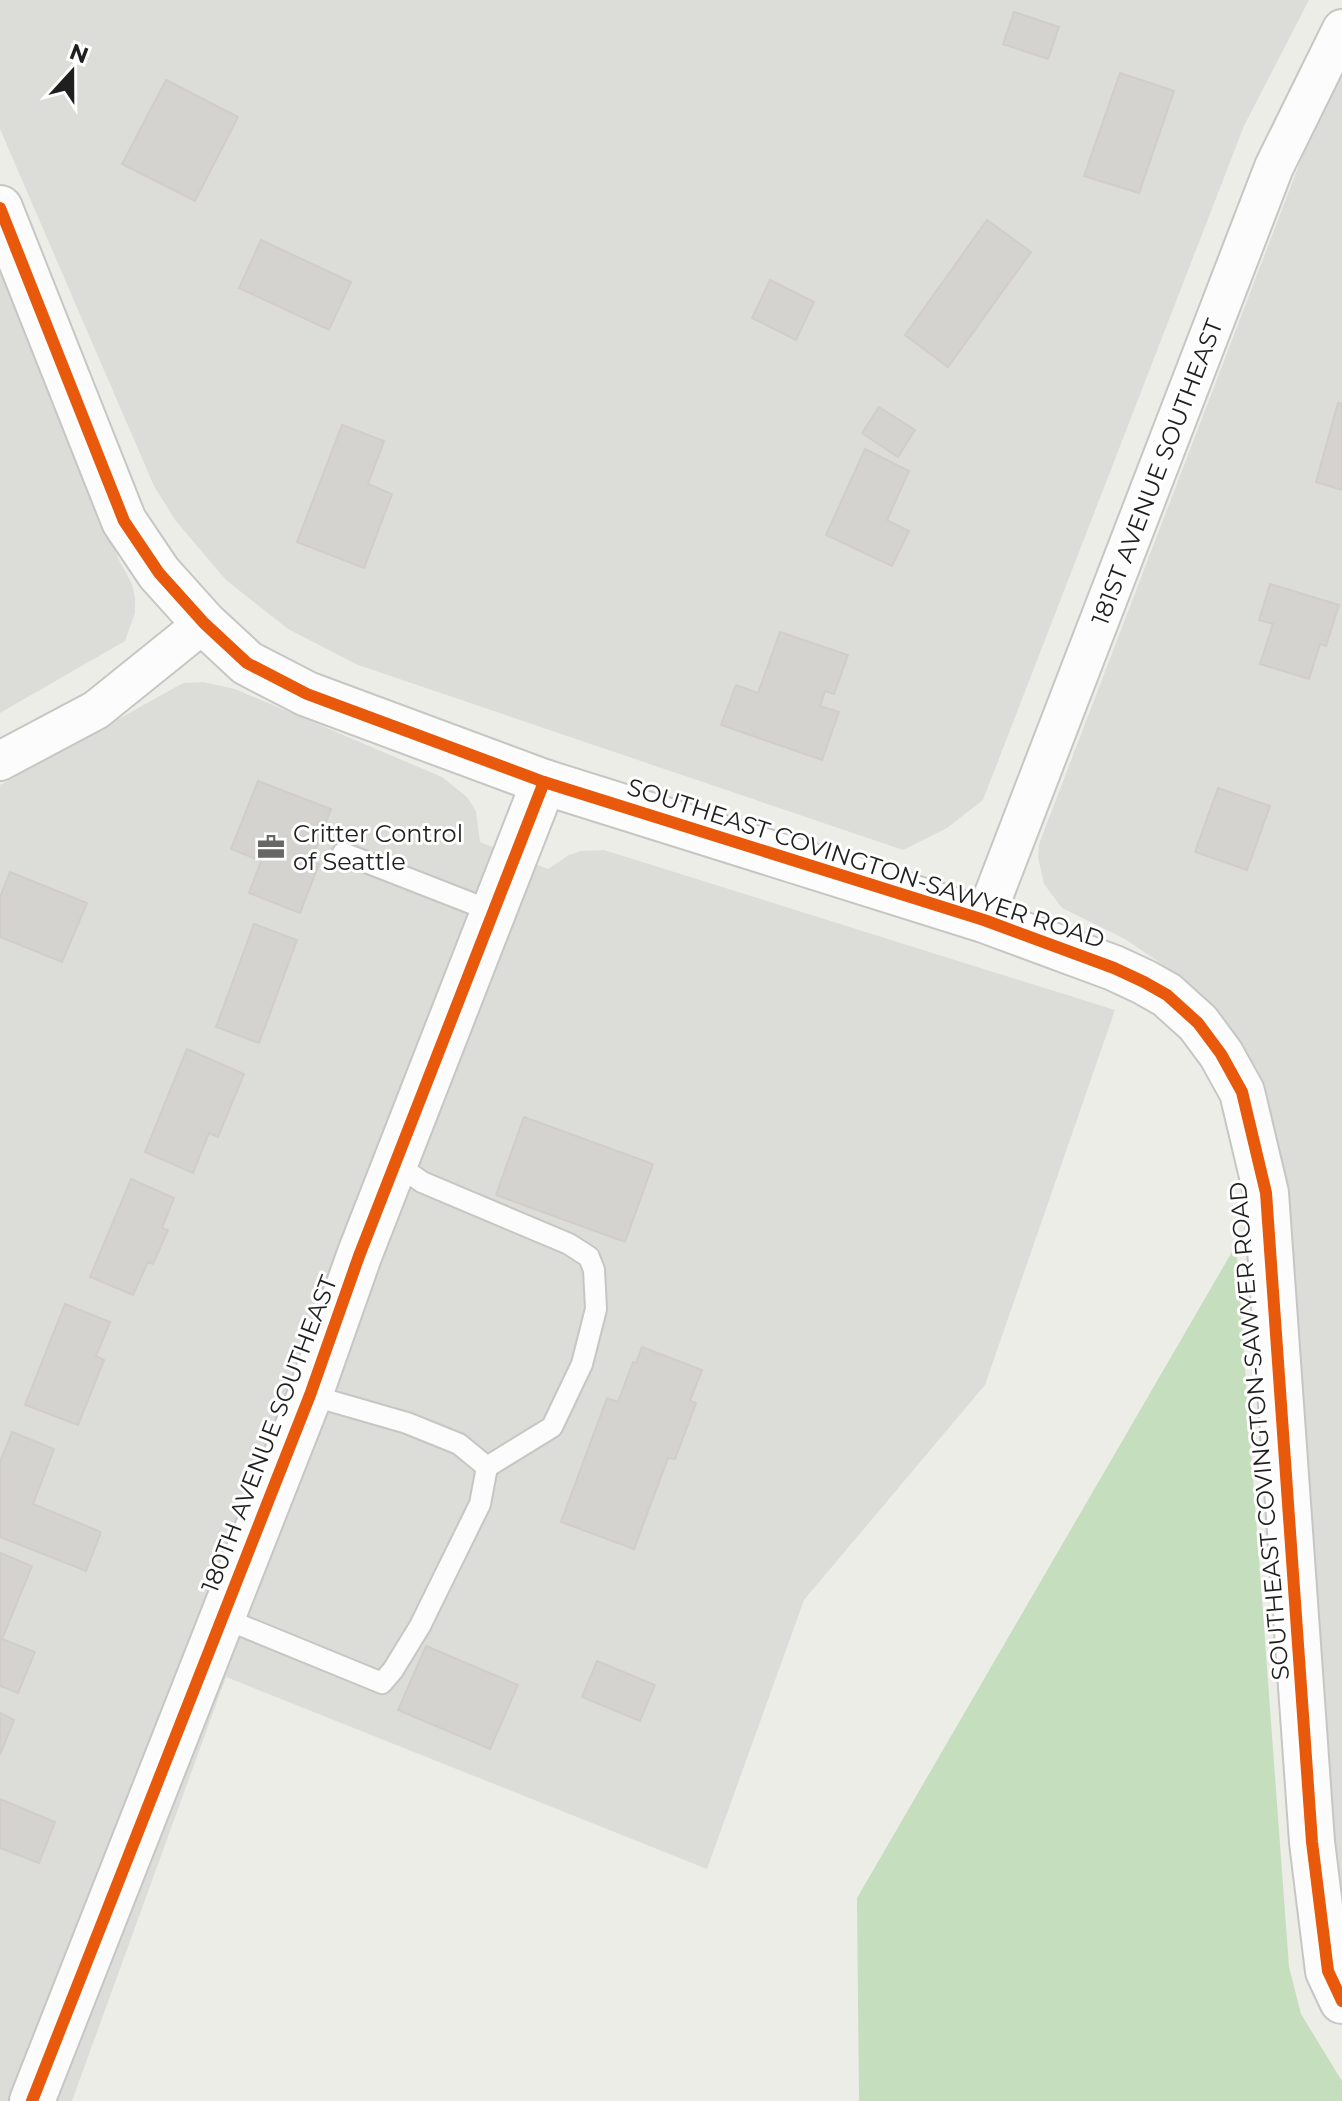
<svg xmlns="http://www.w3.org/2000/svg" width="1342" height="2101" font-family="Montserrat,sans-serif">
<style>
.residential{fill:#dcdcd9}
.forest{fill:#c5debd}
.building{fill:#d4d3cf;stroke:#d1cec9;stroke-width:2}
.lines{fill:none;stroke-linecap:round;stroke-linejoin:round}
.service-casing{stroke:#c6c6c4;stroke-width:24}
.minor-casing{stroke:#c6c6c4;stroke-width:42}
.tertiary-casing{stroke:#c6c6c4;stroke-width:48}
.service{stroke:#fcfcfc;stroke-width:20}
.minor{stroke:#fcfcfc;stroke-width:38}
.tertiary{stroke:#fcfcfc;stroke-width:44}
.cycleway-casing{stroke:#fff;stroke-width:17}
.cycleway{stroke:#e8590c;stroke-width:12}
.labels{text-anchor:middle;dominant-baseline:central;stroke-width:6;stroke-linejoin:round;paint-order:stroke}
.street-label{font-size:24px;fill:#1f1f1f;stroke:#fff}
.poi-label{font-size:24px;fill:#1f1f1f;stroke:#fff;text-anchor:start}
</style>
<rect width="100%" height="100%" fill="#edede8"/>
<!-- residential -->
<g class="residential">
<polygon points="0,0 1309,0 1244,126 983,800 947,828 903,850 358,665 288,629 226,580 175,520 154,486 0,129"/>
<polygon points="1342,74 1342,1931 1335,1903 1270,1107 1254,1075 1189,989 1159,962 1125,939 1062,908 1044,884 1038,857 1039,844 1307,144"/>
<polygon points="0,272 119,560 132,584 135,598 135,613 125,641 0,713"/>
<polygon points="203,682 235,689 442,777 467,797 476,811 480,842 548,869 569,855 581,851 604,850 1115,1010 985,1385 804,1600 707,1869 226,1677 72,2101 0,2101 0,785 183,683"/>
</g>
<!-- forest -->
<polygon class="forest" points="1236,1245 1289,1967 1301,2014 1342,2081 1342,2101 859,2101 857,1898"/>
<!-- building -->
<g class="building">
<polygon points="1014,12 1059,27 1048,59 1003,44"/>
<polygon points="1120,73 1174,91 1139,193 1084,176"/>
<polygon points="166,80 238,117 195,201 122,164"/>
<polygon points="987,220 1031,252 948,367 905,335"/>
<polygon points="261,240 351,282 329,330 239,288"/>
<polygon points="770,280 814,302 796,340 752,318"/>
<polygon points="1338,403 1342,404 1342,490 1316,482"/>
<polygon points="879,407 915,430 898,457 862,433"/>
<polygon points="342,425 384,441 368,484 392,494 364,568 297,542"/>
<polygon points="865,449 909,471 887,520 909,531 892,566 826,535"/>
<polygon points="1270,584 1339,605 1326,646 1320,644 1309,679 1260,664 1273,624 1259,620"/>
<polygon points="780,632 848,655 834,694 825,691 820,706 839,712 822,760 721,725 736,685 758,693"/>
<polygon points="258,781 331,809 311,861 319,864 300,913 249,893 261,861 231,849"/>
<polygon points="1218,788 1270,806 1247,870 1195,852"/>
<polygon points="10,872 87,903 62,962 0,937 0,897"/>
<polygon points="254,924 297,940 259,1043 216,1027"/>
<polygon points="187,1049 244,1074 218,1137 209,1133 193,1173 145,1152"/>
<polygon points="524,1117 653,1164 625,1242 496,1195"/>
<polygon points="131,1179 174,1198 162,1228 168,1230 153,1264 148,1262 133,1295 90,1277"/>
<polygon points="65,1304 110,1322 96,1356 104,1360 78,1425 25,1405"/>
<polygon points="642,1347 702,1370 690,1401 696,1403 675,1459 668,1458 634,1549 561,1522 607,1398 618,1402 633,1362 636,1363"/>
<polygon points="12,1432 54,1449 33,1504 101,1532 86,1571 0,1537 0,1462"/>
<polygon points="0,1553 32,1566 2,1639 35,1652 18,1693 0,1686"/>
<polygon points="426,1646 518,1685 490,1749 398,1710"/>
<polygon points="597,1661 655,1685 640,1721 582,1697"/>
<polygon points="0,1713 14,1720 0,1755"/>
<polygon points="0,1799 55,1822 39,1863 0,1848"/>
</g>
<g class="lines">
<!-- service casing -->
<g class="service-casing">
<g id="service">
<polyline points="343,853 494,912"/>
<polyline points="395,1163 422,1182 569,1244 589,1257 594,1270 596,1309 582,1364 552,1427 487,1467"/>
<polyline points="223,1618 382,1683 393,1670 420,1626 446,1573 480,1504 487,1467 459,1444 407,1423 310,1395"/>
</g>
</g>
<!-- minor casing -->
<g class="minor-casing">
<g id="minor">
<polyline points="0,761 96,710 204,623"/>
<polyline points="984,920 1274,167 1342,29"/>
</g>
</g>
<!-- tertiary casing -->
<g class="tertiary-casing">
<g id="tertiary">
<polyline points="0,208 124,521 159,573 204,623 247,663 307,694 544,782 984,920 1114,968 1144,982 1167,995 1198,1023 1221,1054 1242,1092 1266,1193 1312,1842 1328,1971 1342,2001"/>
<polyline points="32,2101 310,1395 359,1256 544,782"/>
</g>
</g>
<!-- service -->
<use href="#service" class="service"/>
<!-- minor -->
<use href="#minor" class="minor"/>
<!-- tertiary -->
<use href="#tertiary" class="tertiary"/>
<!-- cycleway casing -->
<g class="cycleway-casing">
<g id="cycleway">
<polyline points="0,208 124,521 159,573 204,623 247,663 307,694 544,782 984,920 1114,968 1144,982 1167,995 1198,1023 1221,1054 1242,1092 1266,1193 1312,1842 1328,1971 1342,2001"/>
<polyline points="32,2101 310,1395 359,1256 544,782"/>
</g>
</g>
<!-- cycleway -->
<use href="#cycleway" class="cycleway"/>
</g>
<!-- icons -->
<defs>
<g id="office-bare" transform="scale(2.16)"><path d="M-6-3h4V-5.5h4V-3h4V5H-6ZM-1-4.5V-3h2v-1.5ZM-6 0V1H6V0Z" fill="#676765" stroke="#fff" stroke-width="2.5" paint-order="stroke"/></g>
</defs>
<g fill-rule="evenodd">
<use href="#office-bare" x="271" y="847"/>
</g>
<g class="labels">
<!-- street labels -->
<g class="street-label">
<text transform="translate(1157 472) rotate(-69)">181ST AVENUE SOUTHEAST</text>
<text transform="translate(866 863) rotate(18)">SOUTHEAST COVINGTON-SAWYER ROAD</text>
<text transform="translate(1259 1431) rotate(-95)">SOUTHEAST COVINGTON-SAWYER ROAD</text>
<text transform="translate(269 1434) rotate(-69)">180TH AVENUE SOUTHEAST</text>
</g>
<!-- poi labels -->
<g class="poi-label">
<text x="293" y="833">Critter Control<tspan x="293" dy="28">of Seattle</tspan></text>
</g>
</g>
<!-- north arrow -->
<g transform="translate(72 72) rotate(21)" stroke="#ffffff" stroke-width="6" paint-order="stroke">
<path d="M0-6L14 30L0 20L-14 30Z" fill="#1f1f1f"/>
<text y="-12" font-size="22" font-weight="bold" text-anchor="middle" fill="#1f1f1f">N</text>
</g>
</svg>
